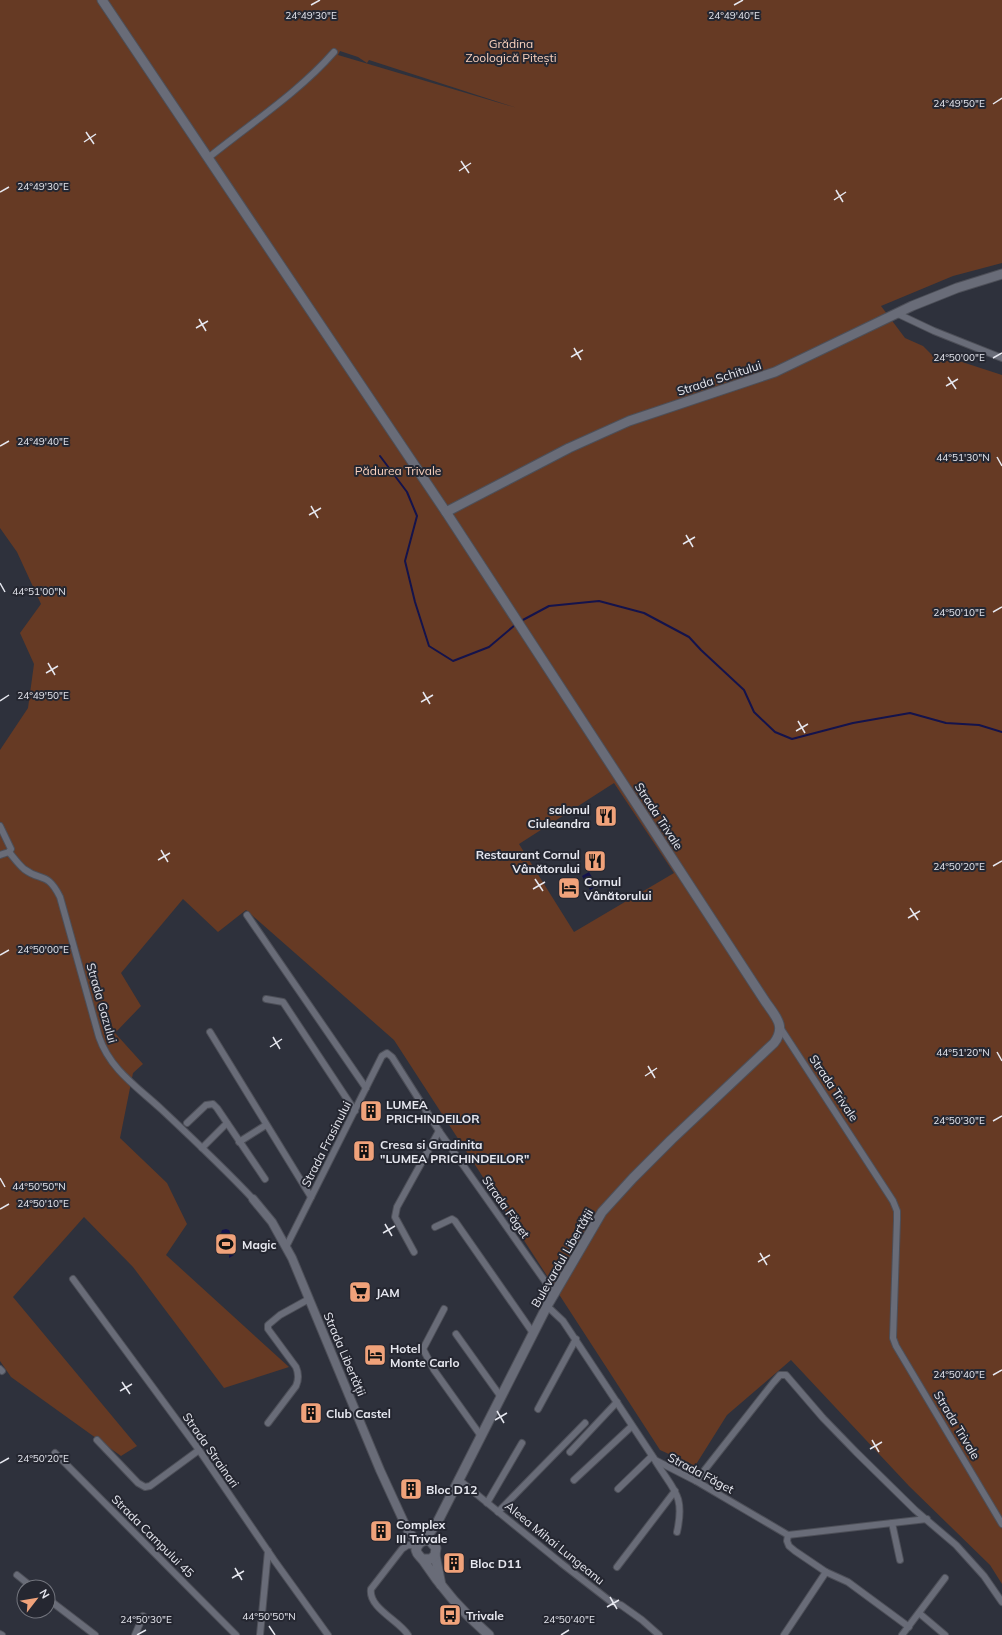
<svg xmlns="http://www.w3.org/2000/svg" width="1002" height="1635" font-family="Mulish,sans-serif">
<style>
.green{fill:#663a24;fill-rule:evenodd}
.water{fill:#14134c}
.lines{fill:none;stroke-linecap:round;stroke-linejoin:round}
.stream{stroke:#14134c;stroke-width:2}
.minor-casing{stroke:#4d4f58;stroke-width:8}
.tertiary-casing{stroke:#4d4f58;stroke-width:10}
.secondary-casing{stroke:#4d4f58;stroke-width:11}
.minor{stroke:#696c78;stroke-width:6}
.tertiary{stroke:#696c78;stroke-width:8}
.secondary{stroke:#696c78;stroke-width:9}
.ticks{fill:none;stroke:#e6e7ef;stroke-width:1.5}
.labels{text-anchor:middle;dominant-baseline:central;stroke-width:4;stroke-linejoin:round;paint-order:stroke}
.park-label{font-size:12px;fill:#fad2be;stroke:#252731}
.street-label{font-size:12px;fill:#e6e7ef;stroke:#252731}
.poi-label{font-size:12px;font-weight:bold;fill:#e6e7ef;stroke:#252731;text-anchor:start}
.ticks-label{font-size:10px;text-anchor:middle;fill:#e6e7ef;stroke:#252731;stroke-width:4;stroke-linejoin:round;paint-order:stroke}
</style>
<rect width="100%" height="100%" fill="#2e313c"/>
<!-- green -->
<path class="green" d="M0 0H1002V263L953 276 881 306 905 338 923 346 939 362 956 360 1002 375V1584L990 1565 909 1486 791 1360 727 1415 695 1466 660 1450 394 1040 246 910 218 932 183 899 121 973 141 1006 115 1033 143 1064 133 1073 120 1138 167 1183 187 1224 166 1255 289 1367 224 1388 133 1267 84 1217 13 1297 137 1446 121 1456 11 1377 0 1361V750L28 708 34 664 20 633 41 604 17 552 0 528ZM340 51 358 57 367 63 369 60 517 108 338 55ZM614 783 674 873 574 932 519 844Z"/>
<!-- water -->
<g class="water">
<polygon points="589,872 597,886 590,890 582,876"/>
<polygon points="226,1229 229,1230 233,1239 231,1242 232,1245 236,1245 232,1251 234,1255 229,1258 229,1252 226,1251 224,1252 221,1243 219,1240 222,1230"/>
</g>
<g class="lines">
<!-- stream -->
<g class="stream">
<polyline points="380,456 407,492 417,516 405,561 415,602 429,646 453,661 489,647 515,625"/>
<polyline points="521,621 549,606 599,601 644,613 689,637 701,650 744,690 754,712 775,732 792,739 853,723 910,713 946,723 979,725 1002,732"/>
</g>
<!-- minor casing -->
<g class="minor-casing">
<g id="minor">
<path d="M208 158C250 124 299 92 334 52"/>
<polyline points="896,313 934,331 1002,358"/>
<polyline points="0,826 11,849 9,852"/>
<path d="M9 852C14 858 18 864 24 869 41 882 47 871 60 897L99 1037C110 1069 136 1086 160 1108 192 1138 223 1167 253 1199"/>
<polyline points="0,855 9,852"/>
<polyline points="247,915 366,1088"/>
<polyline points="266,999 283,1002 355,1111"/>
<polyline points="781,1029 893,1201 897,1211 897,1220 893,1338 896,1346 1002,1524"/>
<polyline points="210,1032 311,1197"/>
<polyline points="187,1123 206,1105 213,1104 217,1108 265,1179"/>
<polyline points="239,1142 266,1125"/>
<polyline points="202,1148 227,1123"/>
<polyline points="435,1227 452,1219 455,1221 533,1333"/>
<polyline points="286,1247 382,1056 387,1053 392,1057 439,1131 554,1294"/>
<polyline points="414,1252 395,1217 397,1207 439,1131"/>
<polyline points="73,1279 199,1450 274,1560 328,1635"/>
<polyline points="547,1306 563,1321 655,1460 696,1481 788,1535"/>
<polyline points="444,1309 423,1349 434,1370 481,1436"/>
<polyline points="456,1334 501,1397"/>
<polyline points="0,1369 2,1371"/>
<polyline points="538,1409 576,1339"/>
<path d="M268 1423 296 1386C299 1379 299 1374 296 1367L268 1329V1325L280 1315 309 1299"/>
<polyline points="97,1440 138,1483 145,1487 150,1486 199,1450"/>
<polyline points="570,1452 617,1402"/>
<polyline points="55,1453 236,1635"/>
<path d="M656 1462C674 1491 685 1495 677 1532"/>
<polyline points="458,1479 561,1563 610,1601 621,1605 642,1620 659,1635"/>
<polyline points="574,1480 632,1426"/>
<polyline points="696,1481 773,1383 780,1375 786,1375 823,1418 856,1452 915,1510 956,1545 984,1576 1002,1602"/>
<polyline points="618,1489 651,1457"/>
<polyline points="487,1503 522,1443"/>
<polyline points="498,1512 585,1423"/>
<polyline points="892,1523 900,1560"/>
<polyline points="788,1535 787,1541 789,1546 795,1551 826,1572 848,1582 909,1627"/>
<polyline points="788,1535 927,1519"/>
<polyline points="617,1567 675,1491"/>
<polyline points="17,1575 32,1587"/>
<polyline points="48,1599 95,1635"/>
<polyline points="919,1613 945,1635"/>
<polyline points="0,1634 2,1635"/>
<polyline points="135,1635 143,1616"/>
<polyline points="260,1635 268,1551"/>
<path d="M408 1635C400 1621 368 1608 371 1589L402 1549 408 1545 417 1546"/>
<polyline points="784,1635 826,1572"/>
<polyline points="902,1635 945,1578"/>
</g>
</g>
<!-- tertiary casing -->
<g class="tertiary-casing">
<polyline id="tertiary" points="253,1199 272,1222 292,1258 380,1470 408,1531 419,1543"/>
</g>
<!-- secondary casing -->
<g class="secondary-casing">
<g id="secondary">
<path d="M102 0 446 512 765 1001C775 1016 787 1026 774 1043L671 1140 633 1178 602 1212 547 1306 437 1523 424 1540"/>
<polyline points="446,512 569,448 629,421 775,372 912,306 957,288 1002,274"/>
<polyline points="435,1555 441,1585"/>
<path d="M422 1559H431L435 1555 436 1548 430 1541C423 1539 418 1543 416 1550 417 1555 420 1556 423 1560 442 1589 463 1613 489 1635"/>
</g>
</g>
<!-- minor -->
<use href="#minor" class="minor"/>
<!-- tertiary -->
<use href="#tertiary" class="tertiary"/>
<!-- secondary -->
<use href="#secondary" class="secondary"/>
</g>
<!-- ticks -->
<path class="ticks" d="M311 5 320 0M734 5 743 0M993 104 1002 98M86 132 94 144M84 142 96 134M461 161 469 173M459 171 471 163M836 190 843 202M0 192 9 187M834 200 846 192M199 319 206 331M196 328 208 321M574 348 581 360M571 357 583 350M993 358 1002 353M948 377 956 389M946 386 958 379M0 446 9 441M997 457 1002 466M311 506 318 518M309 515 321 508M686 535 693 547M683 544 695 537M0 583 5 592M993 612 1002 607M48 663 55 675M46 673 58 666M423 692 430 704M0 701 9 695M421 702 433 695M798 721 805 733M796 731 808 724M161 850 168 862M158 860 170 853M993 866 1002 861M535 879 543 891M533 889 545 882M910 908 918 920M908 918 920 911M0 955 9 950M273 1037 280 1049M270 1047 282 1039M997 1052 1002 1061M648 1066 655 1078M645 1076 657 1068M993 1121 1002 1116M0 1178 5 1187M0 1209 9 1204M385 1224 392 1236M383 1233 395 1226M760 1253 767 1265M758 1262 770 1255M993 1375 1002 1370M122 1382 130 1394M120 1391 132 1384M497 1411 504 1423M495 1420 507 1413M872 1440 879 1452M870 1449 882 1442M0 1463 9 1458M235 1568 242 1580M232 1578 244 1571M610 1597 617 1609M607 1607 619 1600M269 1626 275 1635M137 1635 146 1630M561 1635 569 1630"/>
<!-- icons -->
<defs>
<g id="restaurant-square" transform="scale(1.15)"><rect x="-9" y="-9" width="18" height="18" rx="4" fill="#f0a27a" stroke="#252731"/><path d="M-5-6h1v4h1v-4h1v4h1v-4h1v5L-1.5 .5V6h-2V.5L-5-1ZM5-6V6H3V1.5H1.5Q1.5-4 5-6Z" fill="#111"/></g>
<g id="hotel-square" transform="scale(1.15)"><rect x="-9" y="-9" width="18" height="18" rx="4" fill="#f0a27a" stroke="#252731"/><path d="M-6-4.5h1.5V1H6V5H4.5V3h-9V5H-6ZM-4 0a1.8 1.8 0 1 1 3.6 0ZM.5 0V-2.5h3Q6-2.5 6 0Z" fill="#111"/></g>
<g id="building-square" transform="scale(1.15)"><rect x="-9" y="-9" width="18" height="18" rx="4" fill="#f0a27a" stroke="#252731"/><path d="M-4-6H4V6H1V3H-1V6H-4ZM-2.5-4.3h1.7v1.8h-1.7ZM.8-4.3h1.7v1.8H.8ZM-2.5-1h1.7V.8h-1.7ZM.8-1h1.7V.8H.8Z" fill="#111"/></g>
<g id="stadium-square" transform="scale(1.15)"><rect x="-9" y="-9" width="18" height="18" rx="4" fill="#f0a27a" stroke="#252731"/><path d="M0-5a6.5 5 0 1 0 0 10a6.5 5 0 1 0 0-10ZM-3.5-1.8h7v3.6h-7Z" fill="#111"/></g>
<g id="supermarket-square" transform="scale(1.15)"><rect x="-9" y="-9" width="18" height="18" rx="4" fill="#f0a27a" stroke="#252731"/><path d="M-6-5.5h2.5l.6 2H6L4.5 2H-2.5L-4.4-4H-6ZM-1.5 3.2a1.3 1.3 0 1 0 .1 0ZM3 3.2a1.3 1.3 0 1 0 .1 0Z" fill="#111"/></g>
<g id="bus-square" transform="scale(1.15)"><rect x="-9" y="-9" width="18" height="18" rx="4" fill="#f0a27a" stroke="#252731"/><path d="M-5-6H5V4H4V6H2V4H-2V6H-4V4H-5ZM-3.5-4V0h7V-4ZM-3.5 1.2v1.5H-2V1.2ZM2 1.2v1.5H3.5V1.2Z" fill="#111"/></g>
</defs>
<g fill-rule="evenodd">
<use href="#restaurant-square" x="606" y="816"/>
<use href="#restaurant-square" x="595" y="861"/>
<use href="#hotel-square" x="569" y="888"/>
<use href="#building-square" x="371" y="1111"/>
<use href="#building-square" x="364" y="1151"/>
<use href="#stadium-square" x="226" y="1244"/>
<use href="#supermarket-square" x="360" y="1292"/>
<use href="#hotel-square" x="375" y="1355"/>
<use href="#building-square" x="311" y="1413"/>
<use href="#building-square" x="411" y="1489"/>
<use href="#building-square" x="381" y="1531"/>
<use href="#building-square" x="454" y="1563"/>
<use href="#bus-square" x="450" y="1615"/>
</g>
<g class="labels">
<!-- park labels -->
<g class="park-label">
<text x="511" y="43">Grădina<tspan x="511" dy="14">Zoologică Pitești</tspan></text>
<text x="398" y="470">Pădurea Trivale</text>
</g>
<!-- street labels -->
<g class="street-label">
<text transform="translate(719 378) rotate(-18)">Strada Schitului</text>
<text transform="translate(659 816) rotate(57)">Strada Trivale</text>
<text transform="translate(102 1003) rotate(74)">Strada Gazului</text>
<text transform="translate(834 1088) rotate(56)">Strada Trivale</text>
<text transform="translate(326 1144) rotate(-63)">Strada Frasinului</text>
<text transform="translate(506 1207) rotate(55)">Strada Făget</text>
<text transform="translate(562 1258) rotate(-60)">Bulevardul Libertății</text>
<text transform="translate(345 1354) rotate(67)">Strada Libertății</text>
<text transform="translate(957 1425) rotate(59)">Strada Trivale</text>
<text transform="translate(211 1450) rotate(55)">Strada Strainari</text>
<text transform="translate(701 1473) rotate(28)">Strada Făget</text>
<text transform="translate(153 1536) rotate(45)">Strada Campului 45</text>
<text transform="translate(555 1543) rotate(39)">Aleea Mihai Lungeanu</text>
</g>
<!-- poi labels -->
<g class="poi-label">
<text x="590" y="809" text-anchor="end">salonul<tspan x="590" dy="14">Ciuleandra</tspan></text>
<text x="580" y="854" text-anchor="end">Restaurant Cornul<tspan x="580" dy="14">Vânătorului</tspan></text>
<text x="584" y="881">Cornul<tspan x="584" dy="14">Vânătorului</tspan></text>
<text x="386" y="1104">LUMEA<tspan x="386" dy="14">PRICHINDEILOR</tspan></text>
<text x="380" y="1144">Cresa si Gradinita<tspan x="380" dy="14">"LUMEA PRICHINDEILOR"</tspan></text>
<text x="242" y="1244">Magic</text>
<text x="376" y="1292">JAM</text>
<text x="390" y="1348">Hotel<tspan x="390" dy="14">Monte Carlo</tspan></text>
<text x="326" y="1413">Club Castel</text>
<text x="426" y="1489">Bloc D12</text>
<text x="396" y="1524">Complex<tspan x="396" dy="14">III Trivale</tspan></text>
<text x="470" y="1563">Bloc D11</text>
<text x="466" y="1615">Trivale</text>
</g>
</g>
<g class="ticks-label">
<text x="311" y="19">24°49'30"E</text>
<text x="734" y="19">24°49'40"E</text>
<text x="959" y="107">24°49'50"E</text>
<text x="43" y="190">24°49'30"E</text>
<text x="959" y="361">24°50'00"E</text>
<text x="43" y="445">24°49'40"E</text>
<text x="963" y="461">44°51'30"N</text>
<text x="39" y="595">44°51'00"N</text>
<text x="959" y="616">24°50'10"E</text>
<text x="43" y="699">24°49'50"E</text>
<text x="959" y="870">24°50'20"E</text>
<text x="43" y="953">24°50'00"E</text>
<text x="963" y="1056">44°51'20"N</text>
<text x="959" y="1124">24°50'30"E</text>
<text x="39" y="1190">44°50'50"N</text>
<text x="43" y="1207">24°50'10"E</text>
<text x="959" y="1378">24°50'40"E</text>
<text x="43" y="1462">24°50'20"E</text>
<text x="269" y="1620">44°50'50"N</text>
<text x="146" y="1623">24°50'30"E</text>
<text x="569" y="1623">24°50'40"E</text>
</g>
<!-- north arrow -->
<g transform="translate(36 1599) rotate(59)"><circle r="19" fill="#252731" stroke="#72747d"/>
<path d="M0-3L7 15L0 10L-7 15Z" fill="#f0a27a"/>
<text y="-6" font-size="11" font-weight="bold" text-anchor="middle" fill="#e6e7ef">N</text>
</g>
</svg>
